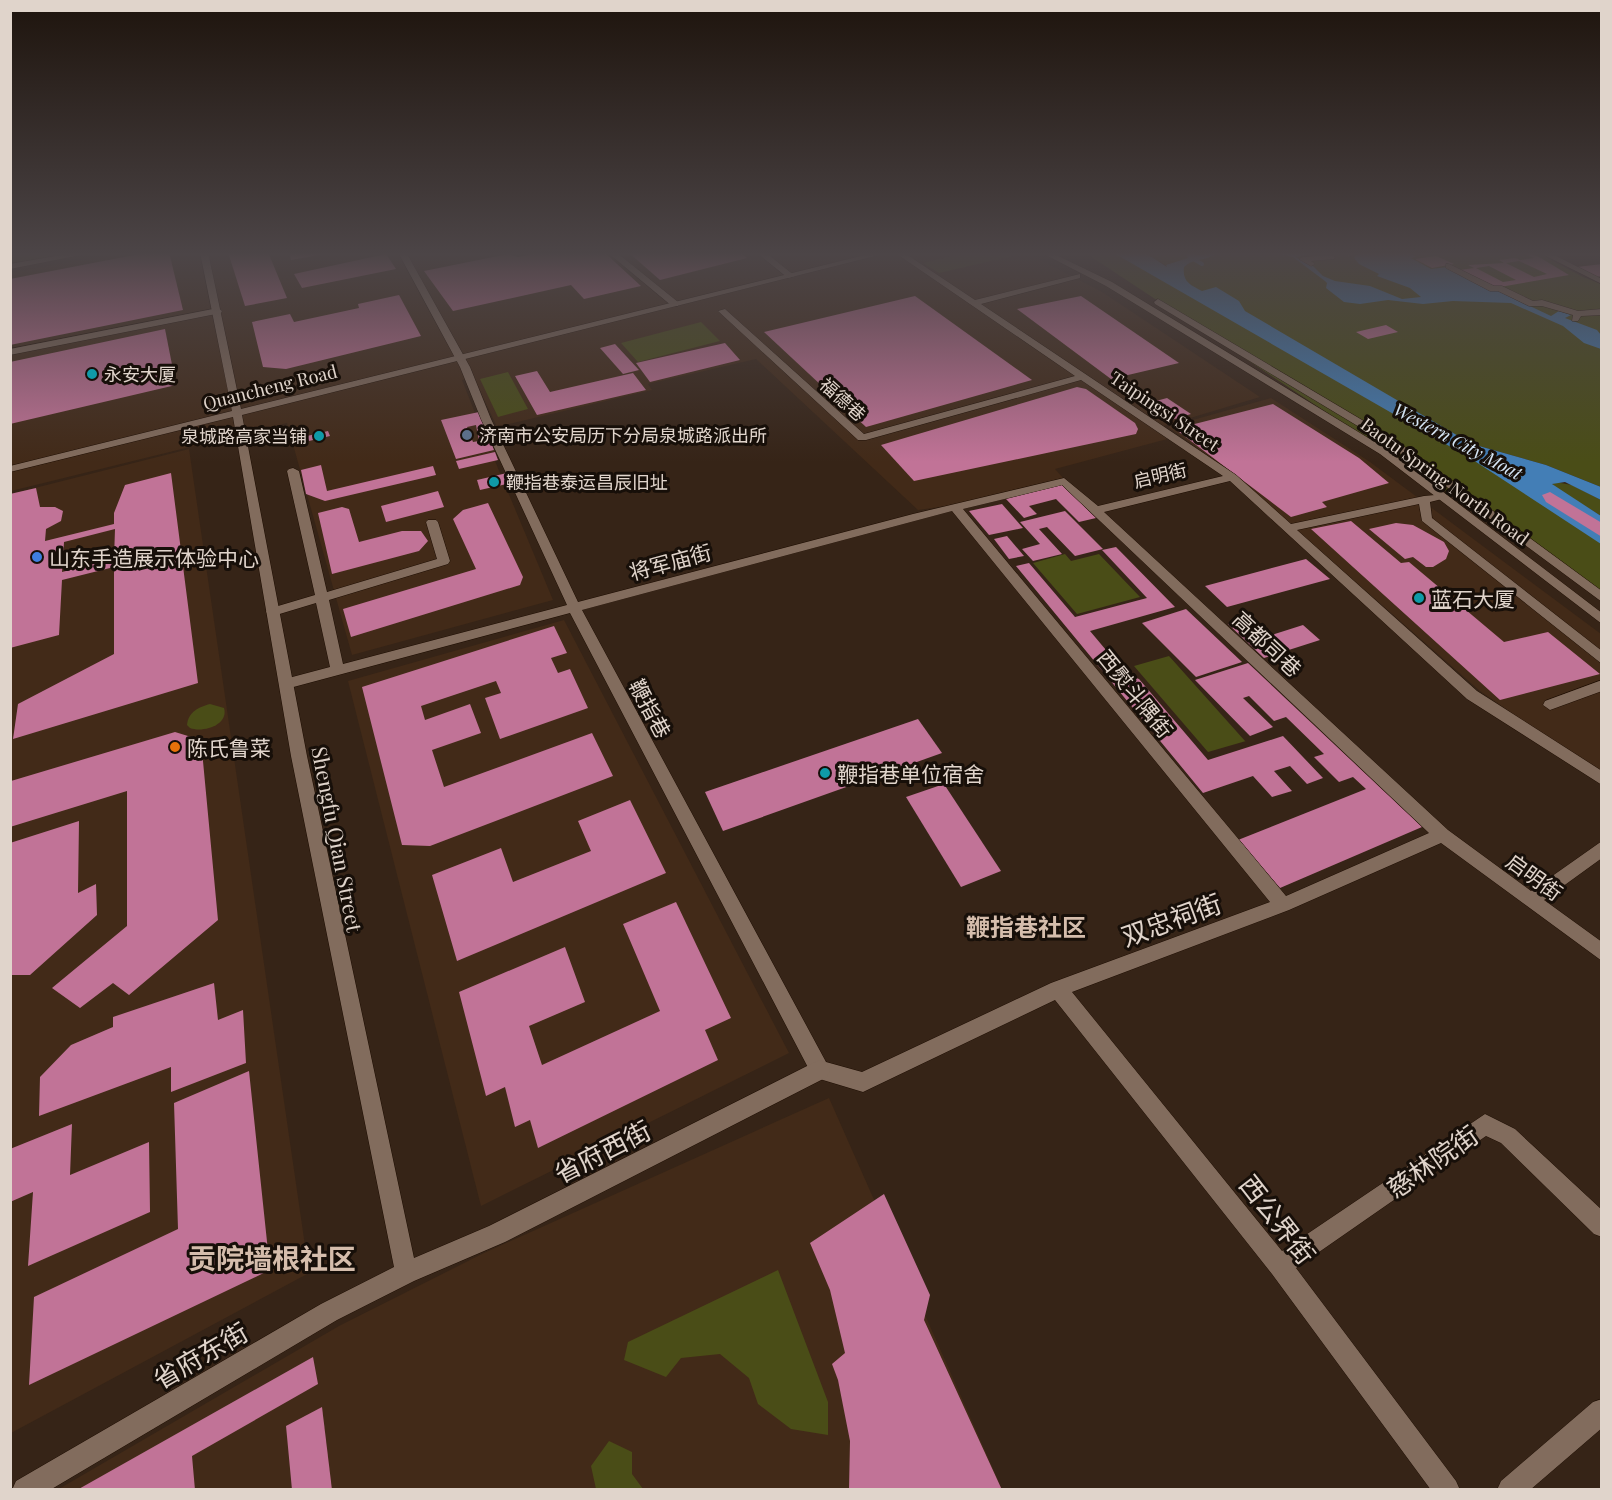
<svg xmlns="http://www.w3.org/2000/svg" width="1612" height="1500" font-family="'Playfair Display','Noto Sans SC',serif">
<style>
.built{fill:#422a18}
.green{fill:#4a4d17}
.water{fill:#437eb6}
.lines{fill:none;stroke-linecap:round;stroke-linejoin:round}
.stream{stroke:#437eb6;stroke-width:4}
.building{fill:#c17397;fill-rule:evenodd}
.street-casing{stroke:#1d0d02;stroke-width:1}
.secondary-casing{stroke:#1d0d02;stroke-width:1}
.street{fill:#826c5d;fill-rule:evenodd}
.secondary{fill:#826c5d;fill-rule:evenodd}
.culture-dot{fill:#0f9aa8;stroke:#170f09;stroke-width:2}
.service-dot{fill:#5c6f8a;stroke:#170f09;stroke-width:2}
.shop-dot{fill:#3f7fe0;stroke:#170f09;stroke-width:2}
.food-dot{fill:#e8710a;stroke:#170f09;stroke-width:2}
.labels{text-anchor:middle;dominant-baseline:central;stroke-width:6;stroke-linejoin:round;paint-order:stroke}
.far-poi-label{font-size:18px;fill:#e0d4cb;stroke:#170f09;text-anchor:start}
.far-street-label{font-size:18px;fill:#e0d4cb;stroke:#170f09}
.far-water-label{font-size:18px;font-style:italic;fill:#d5e5f5;stroke:#170f09}
.poi-label{font-size:21px;fill:#e0d4cb;stroke:#170f09;text-anchor:start}
.street-label{font-size:21px;fill:#e0d4cb;stroke:#170f09}
.quarter-label{font-size:24px;font-weight:bold;fill:#d5bdac;stroke:#170f09}
.near-street-label{font-size:26px;fill:#e0d4cb;stroke:#170f09}
.near-quarter-label{font-size:28px;font-weight:bold;fill:#d5bdac;stroke:#170f09}
</style>
<rect width="100%" height="100%" fill="#362417"/>
<!-- built -->
<g class="built">
<polygon points="125,252 1021,252 1033,256 1102,292 1260,397 1157,428 1171,438 1055,469 1063,478 953,505 918,510 756,359 648,384 652,390 497,427 474,378 462,380 475,413 479,412 498,460 495,461 553,600 352,655 287,423 11,491 10,273"/>
<polygon points="1271,398 1370,462 1601,634 1601,771 1560,746 1480,691 1227,469 1168,427"/>
<polygon points="189,449 309,1273 11,1433 11,494"/>
<polygon points="564,620 789,1053 481,1206 348,681"/>
<polygon points="829,1098 1002,1489 57,1490 339,1326 484,1253"/>
</g>
<!-- green -->
<g class="green">
<polygon points="11,252 84,252 11,265"/>
<polygon points="970,252 1004,252 1017,255 939,273 923,263"/>
<polygon points="1084,252 1134,252 1189,287 1374,388 1288,337 1195,288 1188,283 1183,276 1144,252 1536,252 1583,277 1601,284 1601,487 1546,465 1472,444 1376,390 1601,530 1601,594"/>
<polygon points="701,322 720,341 638,362 621,343"/>
<polygon points="508,372 528,409 498,417 480,379"/>
<polygon points="1555,482 1572,485 1601,500 1601,516 1556,488 1552,484"/>
<polygon points="1065,554 1071,561 1099,554 1140,597 1077,614 1033,563"/>
<polygon points="1169,656 1245,741 1246,741 1208,752 1134,666"/>
<path d="M210 704 224 708C229 725 203 733 190 728L187 725C188 712 199 707 210 704Z"/>
<polygon points="778,1270 828,1402 828,1435 791,1429 758,1404 749,1378 720,1354 681,1358 666,1377 624,1360 628,1342"/>
<polygon points="609,1441 632,1452 632,1474 643,1489 596,1489 591,1466"/>
</g>
<!-- water -->
<g class="water">
<path d="M1112 252H1144L1167 267 1166 265 1188 258 1185 252H1197L1193 254C1203 257 1207 252 1218 252 1208 262 1194 257 1184 267 1182 281 1190 285 1202 291L1216 287 1239 301 1245 311 1472 444 1546 465 1601 487V500L1565 482 1552 484 1601 516V544L1470 458Z"/>
<polygon points="1269,252 1296,254 1319,252 1295,257 1313,266 1323,276 1335,281 1370,286 1402,299 1421,297 1410,288 1377,276 1379,274 1359,264 1354,258 1356,255 1372,252 1412,252 1409,253 1416,257 1411,258 1431,269 1448,267 1551,316 1559,311 1571,315 1565,318 1597,330 1601,335 1601,349 1584,343 1563,326 1511,303 1453,301 1423,304 1388,300 1360,304 1344,302 1326,288 1327,283 1325,281 1293,257"/>
</g>
<g class="lines">
<!-- stream -->
<polyline class="stream" points="1195,260 1202,264"/>
</g>
<!-- building -->
<g class="building">
<polygon points="150,252 169,252 183,310 10,345 10,279"/>
<polygon points="228,252 268,252 287,298 245,306"/>
<polygon points="289,252 331,252 331,253 291,260"/>
<polygon points="541,252 604,252 641,286 584,299 571,285 453,311 424,271 508,254 518,257"/>
<polygon points="628,252 740,252 747,258 660,280"/>
<path d="M1521 252H1527L1539 257 1569 275 1494 288 1460 270 1474 268 1468 265 1504 263 1499 260 1515 258 1520 260 1534 258ZM1519 261 1547 274 1534 277 1506 263ZM1489 266 1516 280 1503 282 1476 268Z"/>
<polygon points="386,254 396,269 302,288 294,274"/>
<polygon points="1436,256 1454,264 1432,268 1415,259"/>
<polygon points="1602,264 1602,276 1597,277 1577,267"/>
<polygon points="399,295 421,336 286,369 263,367 252,322 290,314 294,322 359,308 358,304"/>
<polygon points="915,296 1032,380 866,427 764,332"/>
<polygon points="1081,296 1179,363 1111,379 1017,309"/>
<polygon points="1386,325 1398,332 1368,339 1356,332"/>
<polygon points="165,329 176,385 10,424 10,362"/>
<polygon points="725,343 740,360 650,382 636,363"/>
<polygon points="615,344 639,370 623,374 600,348"/>
<polygon points="537,371 550,392 633,373 646,390 537,415 515,376"/>
<polygon points="1077,387 1086,389 1135,423 1138,429 1136,434 914,481 881,445"/>
<polygon points="1167,398 1191,414 1165,422 1141,405"/>
<polygon points="1273,404 1359,458 1389,483 1322,502 1327,507 1291,517 1175,429"/>
<path d="M479 412 494 450 456 459 441 420ZM476 425 479 441 473 442 467 427Z"/>
<polygon points="328,431 330,436 309,441 307,436"/>
<polygon points="495,452 498,460 459,469 456,461"/>
<polygon points="321,465 327,491 433,466 436,475 325,501 306,494 301,470"/>
<path d="M171 473 198 683 13 739 18 704 114 654V567L62 580 59 635 10 648V494L36 488 40 507H55L63 511 61 521 46 529 45 541 114 524V513L125 485ZM115 529 114 559 62 572 64 542Z"/>
<polygon points="507,473 511,483 480,490 477,480"/>
<polygon points="1062,485 1096,518 1079,522 1056,499 1029,506 1037,514 1024,518 1006,499"/>
<polygon points="438,491 444,507 386,522 381,506"/>
<polygon points="1550,492 1602,523 1602,537 1546,502 1542,495"/>
<polygon points="488,503 523,577 520,585 351,637 343,609 476,569 453,519 463,510"/>
<polygon points="1002,504 1023,528 989,535 969,511"/>
<polygon points="342,507 349,509 359,542 402,531 421,531 428,541 419,551 332,574 318,513"/>
<polygon points="1065,511 1103,549 1075,556 1047,527 1039,529 1062,554 1033,561 1022,549 1040,544 1020,522"/>
<polygon points="1351,521 1401,563 1409,562 1504,642 1548,632 1600,674 1500,700 1311,529"/>
<polygon points="1396,523 1413,525 1444,542 1449,551 1446,559 1433,567 1426,567 1413,557 1405,559 1369,529"/>
<polygon points="1007,536 1024,556 1009,559 994,539"/>
<polygon points="1116,547 1175,607 1090,631 1127,675 1139,679 1208,760 1283,736 1323,778 1307,784 1290,766 1274,771 1292,791 1272,797 1253,776 1203,793 1016,566 1029,563 1075,617 1147,598 1102,550"/>
<polygon points="1306,559 1330,579 1227,607 1205,586"/>
<polygon points="1186,609 1242,662 1196,677 1142,623"/>
<polygon points="1246,619 1265,637 1303,625 1320,640 1264,658 1228,624"/>
<polygon points="554,626 567,653 551,658 558,673 570,669 588,708 500,739 485,698 501,693 496,681 421,706 425,720 470,704 481,733 432,750 444,787 592,733 613,776 430,846 402,845 362,687"/>
<polygon points="1248,663 1422,827 1280,888 1238,840 1366,789 1353,777 1339,782 1314,757 1324,754 1286,717 1274,721 1249,696 1243,698 1273,727 1250,736 1195,680"/>
<polygon points="918,719 942,753 723,831 705,792"/>
<polygon points="175,732 201,740 218,920 129,995 113,983 80,1008 52,988 127,926 127,791 10,827 11,781"/>
<polygon points="944,784 1001,871 961,887 906,797"/>
<polygon points="630,800 666,873 457,961 432,875 501,848 513,882 591,851 578,821"/>
<polygon points="79,821 78,893 96,884 97,915 30,975 10,975 10,843"/>
<polygon points="676,902 731,1018 705,1030 718,1060 538,1148 530,1120 515,1127 505,1087 486,1096 459,992 565,947 585,1002 529,1026 542,1065 660,1011 623,924"/>
<polygon points="214,983 218,1020 243,1010 246,1063 171,1092 171,1067 39,1116 40,1077 71,1045 113,1027 113,1017"/>
<polygon points="249,1071 270,1270 29,1385 34,1297 178,1229 174,1103"/>
<polygon points="72,1124 70,1175 149,1142 150,1212 28,1266 33,1192 10,1202 10,1149"/>
<polygon points="884,1194 930,1295 924,1320 1002,1490 849,1490 850,1441 838,1380 832,1364 845,1353 830,1290 810,1243"/>
<polygon points="313,1357 318,1384 192,1456 195,1490 77,1490"/>
<polygon points="322,1407 332,1490 292,1490 286,1426"/>
</g>
<g class="lines">
<!-- street casing -->
<g class="street-casing">
<g id="street">
<path d="M398 252H406L470 367 491 419 578 602 913 514 1064 478 1098 506 1223 476 1081 380 866 440H858L718 311 725 309 864 434 1075 376 894 252H903L975 300 1080 274V278L981 304 1236 475 1291 524 1424 496 1446 494V498L1430 502 1432 518 1602 651V664L1422 521 1419 504 1297 530 1477 691 1602 771V785L1467 699 1230 481 1104 512 1448 830 1531 891 1602 841V858L1544 900 1602 942V961L1441 843 1289 910 1072 992 1282 1251 1485 1114 1515 1129 1602 1210V1237L1594 1234 1501 1143 1486 1136 1296 1268 1456 1481 1460 1490H1431L1272 1274 1055 1000 863 1092 813 1077 570 613 286 689 281 688 279 684 281 680 330 667 316 603 273 616 266 612 268 609 315 595 287 471 289 469 293 468 299 471 327 592 437 559 426 522 428 520H436L438 522 450 561 448 564 329 600 343 664 567 605 481 419 460 367ZM1062 485 1429 833 1286 896 963 509ZM952 511 1270 902 1051 983 862 1072 826 1062 582 610Z"/>
<polygon points="607,252 616,252 678,302 678,306 672,306"/>
<polygon points="756,252 765,252 795,276 788,278"/>
<polygon points="1352,252 1363,252 1348,257 1348,253"/>
<polygon points="1538,252 1548,252 1602,279 1602,284"/>
<polygon points="1331,255 1335,257 1334,259 1311,261 1315,264 1311,266 1299,259 1303,257"/>
<polygon points="1449,264 1494,286 1502,286 1533,301 1542,300 1578,311 1602,309 1602,315 1581,316 1578,321 1572,321 1573,315 1542,306 1529,306 1498,291 1490,291 1446,268 1446,264"/>
<polygon points="218,308 222,311 221,313 10,355 10,349"/>
<polygon points="1602,680 1602,691 1550,710 1543,705 1545,701"/>
<polygon points="1602,1399 1602,1428 1530,1490 1497,1490 1501,1481 1593,1402"/>
</g>
</g>
<!-- secondary casing -->
<g class="secondary-casing">
<g id="secondary">
<polygon points="79,252 96,252 10,269 10,264"/>
<polygon points="200,252 208,252 241,409 877,252 891,252 242,415 307,756 414,1258 489,1226 813,1063 820,1060 827,1063 830,1070 827,1077 505,1242 414,1281 337,1320 50,1490 12,1490 16,1481 321,1304 394,1267 291,756 233,417 10,472 10,466 232,411"/>
<polygon points="1040,252 1050,252 1112,282 1388,450 1602,613 1602,624 1380,454 1106,286"/>
<polygon points="1158,299 1379,430 1421,458 1602,591 1602,602 1413,462 1371,434 1155,304 1154,302"/>
</g>
</g>
<!-- street -->
<use href="#street" class="street"/>
<!-- secondary -->
<use href="#secondary" class="secondary"/>
</g>
<!-- sky -->
<linearGradient id="sky" x2="0" y2="1"><stop stop-color="#1e140d"/><stop offset="0.55" stop-color="#4c4547"/><stop offset="1" stop-color="#4c4547" stop-opacity="0"/></linearGradient>
<rect width="1612" height="462" fill="url(#sky)"/>
<!-- markers -->
<g class="culture-dot">
<circle cx="92" cy="374" r="6"/>
<circle cx="319" cy="436" r="6"/>
<circle cx="494" cy="482" r="6"/>
<circle cx="1419" cy="598" r="6"/>
<circle cx="825" cy="773" r="6"/>
</g>
<circle class="service-dot" cx="467" cy="435" r="6"/>
<circle class="shop-dot" cx="37" cy="557" r="6"/>
<circle class="food-dot" cx="175" cy="747" r="6"/>
<g class="labels">
<!-- far-poi labels -->
<g class="far-poi-label">
<text x="104" y="374">永安大厦</text>
<text x="479" y="435">济南市公安局历下分局泉城路派出所</text>
<text x="307" y="436" text-anchor="end">泉城路高家当铺</text>
<text x="506" y="482">鞭指巷泰运昌辰旧址</text>
</g>
<!-- far-street labels -->
<g class="far-street-label">
<text transform="translate(270 387) rotate(-14)">Quancheng Road</text>
<text transform="translate(843 399) rotate(42)">福德巷</text>
<text transform="translate(1165 411) rotate(34)">Taipingsi Street</text>
<text transform="translate(1160 475) rotate(-13)">启明街</text>
<text transform="translate(1445 481) rotate(36)">Baotu Spring North Road</text>
</g>
<!-- far-water labels -->
<g class="far-water-label">
<text transform="translate(1458 441) rotate(28)">Western City Moat</text>
</g>
<!-- poi labels -->
<g class="poi-label">
<text x="49" y="557">山东手造展示体验中心</text>
<text x="1431" y="598">蓝石大厦</text>
<text x="187" y="747">陈氏鲁菜</text>
<text x="837" y="773">鞭指巷单位宿舍</text>
</g>
<!-- street labels -->
<g class="street-label">
<text transform="translate(670 561) rotate(-15)">将军庙街</text>
<text transform="translate(1268 643) rotate(43)">高都司巷</text>
<text transform="translate(1136 693) rotate(51)">西熨斗隅街</text>
<text transform="translate(651 708) rotate(62)">鞭指巷</text>
<text transform="translate(338 839) rotate(79)">Shengfu Qian Street</text>
<text transform="translate(1535 876) rotate(36)">启明街</text>
</g>
<!-- quarter labels -->
<g class="quarter-label">
<text x="1026" y="926">鞭指巷社区</text>
</g>
<!-- near-street labels -->
<g class="near-street-label">
<text transform="translate(1171 919) rotate(-20)">双忠祠街</text>
<text transform="translate(602 1151) rotate(-27)">省府西街</text>
<text transform="translate(1432 1161) rotate(-35)">慈林院街</text>
<text transform="translate(1278 1219) rotate(52)">西公界街</text>
<text transform="translate(200 1355) rotate(-30)">省府东街</text>
</g>
<!-- near-quarter labels -->
<g class="near-quarter-label">
<text x="272" y="1257">贡院墙根社区</text>
</g>
</g>
<!-- border -->
<rect width="1612" height="1500" fill="none" stroke="#e0d4cb" stroke-width="24"/>
</svg>
